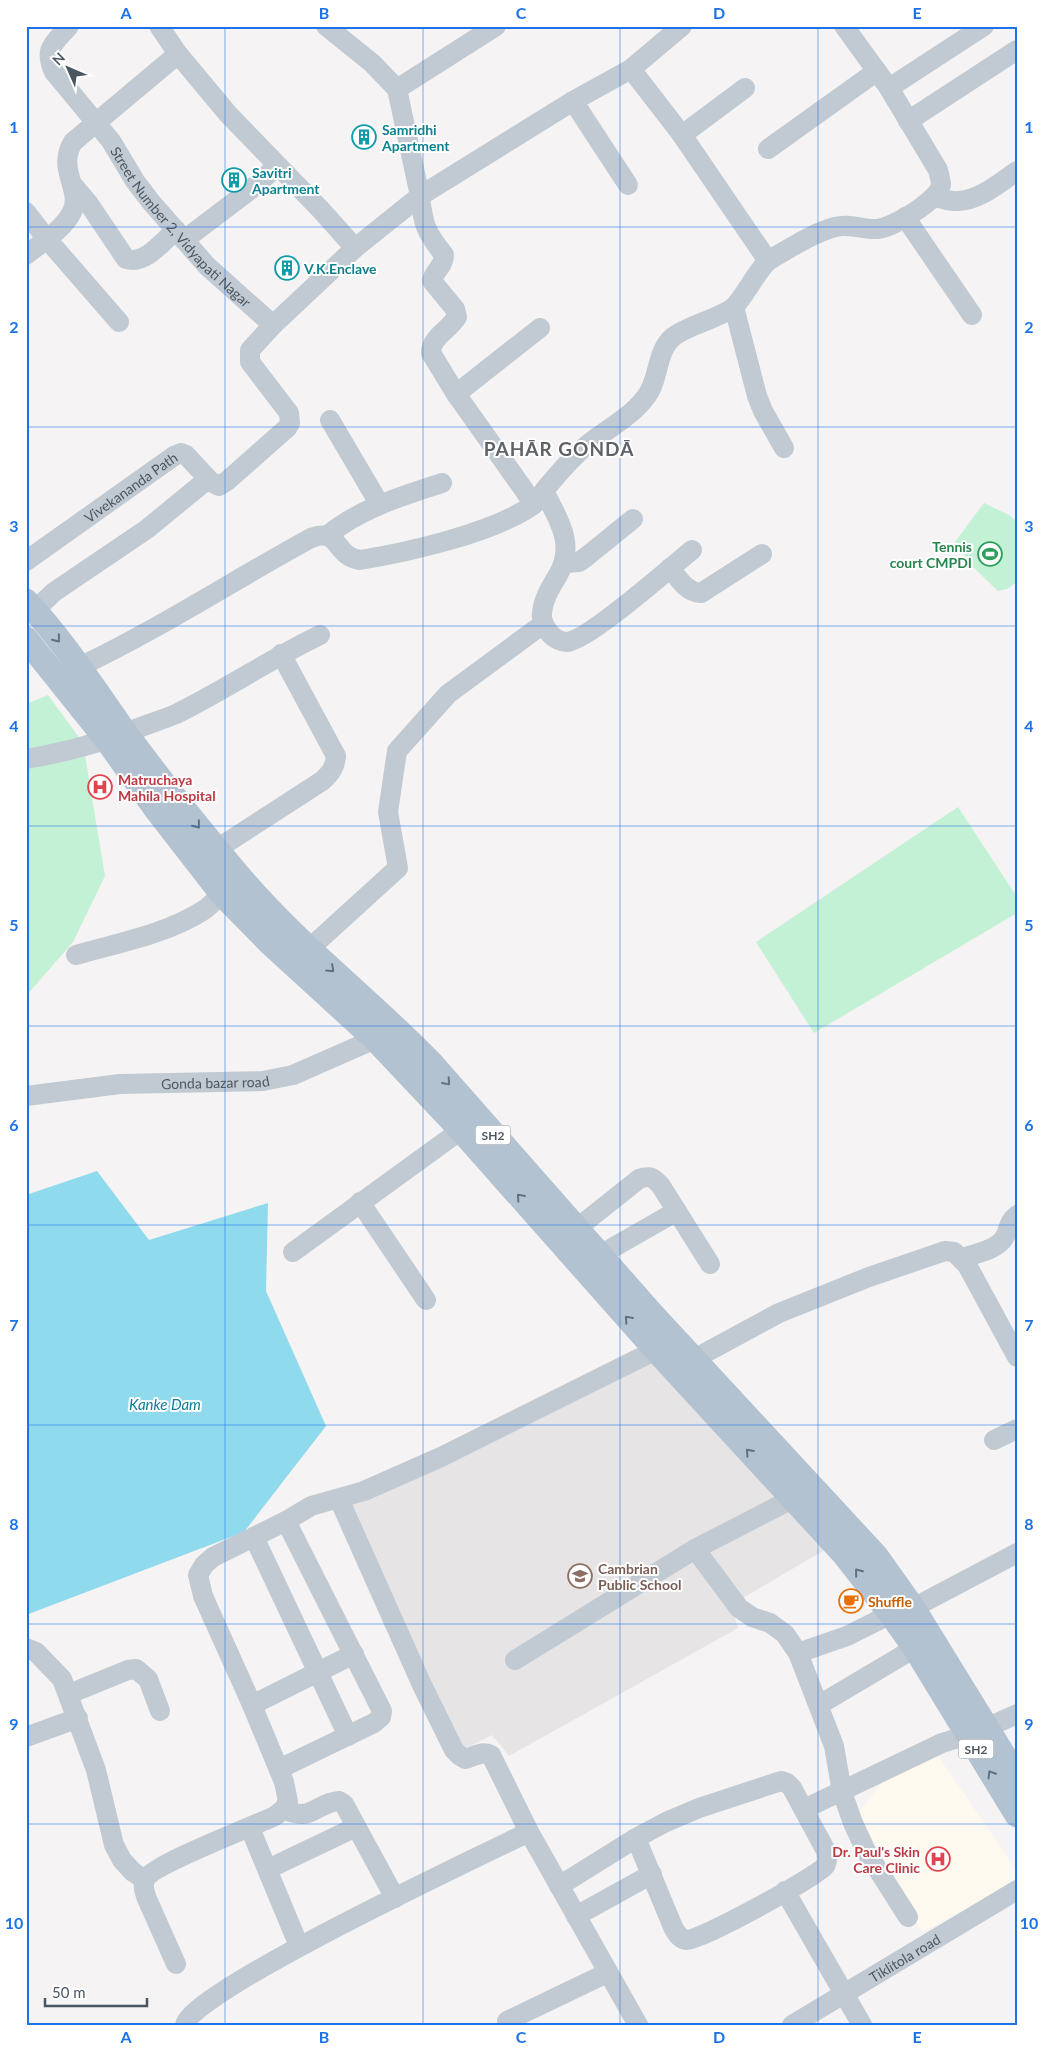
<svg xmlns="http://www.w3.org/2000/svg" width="1043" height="2051" font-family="Lato,sans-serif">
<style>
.commercial{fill:#fdf9ef}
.education{fill:#e6e4e5}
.green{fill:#c3f1d5}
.water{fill:#90daee}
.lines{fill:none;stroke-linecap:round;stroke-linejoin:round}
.minor{stroke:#c1cad2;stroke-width:20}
.major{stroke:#b3c2d1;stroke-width:25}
.oneway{stroke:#64717d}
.grid{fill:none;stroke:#1a73e8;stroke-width:1;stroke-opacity:0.55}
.labels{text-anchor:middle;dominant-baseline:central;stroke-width:4;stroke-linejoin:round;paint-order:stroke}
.shield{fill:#fff;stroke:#808990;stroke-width:1}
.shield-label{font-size:12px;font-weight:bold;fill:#4a5661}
.culture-label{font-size:14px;font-weight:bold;fill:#0d838f;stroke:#fff;text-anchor:start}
.street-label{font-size:14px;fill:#4a5661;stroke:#fff}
.leisure-label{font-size:14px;font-weight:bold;fill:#27864d;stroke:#fff;text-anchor:end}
.health-label{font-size:14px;font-weight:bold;fill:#be3a42;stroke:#fff;text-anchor:start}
.education-label{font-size:14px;font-weight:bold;fill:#785e54;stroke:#fff;text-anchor:start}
.food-label{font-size:14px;font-weight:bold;fill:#c56008;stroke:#fff;text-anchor:start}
.water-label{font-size:15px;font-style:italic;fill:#0c7c9b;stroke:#fff}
.district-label{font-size:19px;font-weight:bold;letter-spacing:1px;fill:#5f6368;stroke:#fff}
.neatline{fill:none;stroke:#1a73e8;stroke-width:2}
.grid-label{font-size:16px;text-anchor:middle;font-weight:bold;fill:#1a73e8}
</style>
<rect width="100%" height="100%" fill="#f5f3f3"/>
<!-- commercial -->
<polygon class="commercial" points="930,1744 1017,1871 1017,1882 922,1932 855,1817 902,1757"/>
<!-- education -->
<polygon class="education" points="647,1354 833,1545 731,1605 738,1628 509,1756 492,1735 457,1753 344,1499"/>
<!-- green -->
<g class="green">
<polygon points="984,503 1009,515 1017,522 1017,582 1007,589 998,591 972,566 955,542"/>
<polygon points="48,695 83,743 105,876 73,942 26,996 26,704"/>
<polygon points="958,807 1017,897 1017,913 814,1033 756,942"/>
</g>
<!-- water -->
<polygon class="water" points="97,1171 149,1240 268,1203 266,1291 326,1426 244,1532 26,1615 26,1195"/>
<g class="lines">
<!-- minor -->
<g class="minor">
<path id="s1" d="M69 26C54 44 43 48 54 72L111 141 135 181 151 202 207 266 273 325"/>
<polyline points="159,26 178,54"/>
<polyline points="631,69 682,135 768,261"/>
<polyline points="889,88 984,26"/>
<polyline points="397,89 496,26"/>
<polyline points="573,101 628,185"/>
<polyline points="908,121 1017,50"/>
<polyline points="682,135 745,88"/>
<polyline points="768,149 877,71"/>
<path d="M72 184 89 204 126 259C145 265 162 242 176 230"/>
<path d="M935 197C942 198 950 202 958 201 980 200 999 183 1017 171"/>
<polyline points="26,212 46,238 119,322"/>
<polyline points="905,217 972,315"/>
<polyline points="184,240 254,187 277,166"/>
<path d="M26 255C41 243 63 230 72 212 83 189 56 170 73 142L178 54 228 114 321 210 355 248"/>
<polyline points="456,394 540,328"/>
<polyline points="330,420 380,505"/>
<path d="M784 448 763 411 757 396 734 307C745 296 760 265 771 259 790 248 813 233 835 227 850 223 862 230 877 229 892 228 938 201 941 185 941 181 939 174 938 170L889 88 844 26"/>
<path d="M544 491C558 519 576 544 558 575 551 587 543 599 542 613 541 620 544 625 548 631 551 636 559 642 567 642 589 640 671 567 692 550"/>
<path d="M534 504 456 394 431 353C431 337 450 329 457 317L455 309 432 281C434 270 444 267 444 255 426 232 423 225 420 196L573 101 631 69 682 26"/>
<path d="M328 535C361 508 402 496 442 483"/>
<path id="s2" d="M26 561 174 456 181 453 186 455 211 482 219 486 227 481 287 428 290 423 289 413 250 362V350L273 325 355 248 420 196 397 89 372 63 326 26"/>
<polyline points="565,563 579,562 586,557 633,519"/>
<path d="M670 568C679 579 686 592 701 593L762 554"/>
<polyline points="35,610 54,592 147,529 208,479"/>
<path d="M79 667C159 629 234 580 311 538 341 527 333 556 360 560 409 552 493 533 533 505 538 501 542 493 547 487 559 473 571 458 586 446 605 430 630 418 645 398 660 381 655 352 673 337 688 325 716 320 734 307"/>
<path d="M26 759C62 753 92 745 126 733 142 726 159 721 176 714 225 690 270 659 320 635"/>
<path d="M217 849 322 781C331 773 335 767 336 756L281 654"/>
<polyline points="309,949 398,868 388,812 397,751 448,694 543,624"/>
<path d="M76 955C118 943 167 934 204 910 211 905 216 899 222 894"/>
<path id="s3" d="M26 1096 120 1084 263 1081 293 1075 375 1039 382 1028"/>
<polyline points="360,1202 426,1300"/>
<path d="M576 1229 639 1179C650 1175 653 1177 661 1186L710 1264"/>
<polyline points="293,1252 461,1130"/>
<polyline points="600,1255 677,1211"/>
<path d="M962 1258C974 1254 997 1250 1004 1238 1010 1229 1007 1223 1017 1215"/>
<polyline points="694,1359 779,1313 869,1277 945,1251 954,1252 967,1265 1017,1357"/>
<polyline points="994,1440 1017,1429"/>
<path d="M339 1499 422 1685 454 1750 460 1756 465 1759C474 1757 482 1750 491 1755L529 1832 638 2025"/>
<polyline points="254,1537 348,1736"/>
<polyline points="695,1549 739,1608 752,1617 770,1623 785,1634 798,1653 834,1746 842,1792 853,1823 866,1851 908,1917"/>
<polyline points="913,1608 1017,1553"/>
<polyline points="26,1648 36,1652 62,1679 96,1770 114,1845 122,1860 133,1872 145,1880"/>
<polyline points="798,1653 847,1636 891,1614"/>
<polyline points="515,1660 695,1549 792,1499"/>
<polyline points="69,1694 128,1670 136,1669 148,1679 160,1711"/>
<polyline points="252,1705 354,1654"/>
<polyline points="819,1705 915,1648"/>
<polyline points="986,1728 1017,1714"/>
<polyline points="26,1737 78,1718"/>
<polyline points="279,1769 374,1723 381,1717 382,1711 286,1521"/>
<path d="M284 1809C312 1823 315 1803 339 1801L344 1804 395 1898"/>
<polyline points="804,1809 942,1743 968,1735"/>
<polyline points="250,1828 299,1946"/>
<polyline points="268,1869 356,1827"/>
<path d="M559 1886 636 1838 666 1822 699 1808 781 1781 787 1783 792 1788 826 1851C827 1856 828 1861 825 1866 816 1877 698 1942 686 1940 679 1938 676 1933 673 1927L636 1838"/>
<polyline points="785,1891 862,2025"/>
<polyline points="576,1916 652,1874"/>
<path d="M176 1964 147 1899C145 1893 142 1887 145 1880 151 1865 254 1826 275 1816L284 1809 288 1801 284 1782 252 1705 203 1596 198 1575 204 1565 213 1557 286 1521 311 1506 364 1491 441 1457 656 1350"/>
<polyline points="507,2021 607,1973"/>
<path d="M185 2025C190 1992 484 1854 529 1832"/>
<path id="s4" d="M792 2025 1017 1890"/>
</g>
<!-- major -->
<g class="major">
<path d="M26 601C63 640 93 687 124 731 160 780 199 829 239 876 297 945 369 999 431 1063L651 1313 876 1556 913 1608 1017 1777"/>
<polyline points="26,639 107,740 156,809 222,894 269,942 375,1039 461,1130 656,1350 844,1554 891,1614 915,1648 1017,1815"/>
</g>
</g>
<!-- one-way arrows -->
<defs><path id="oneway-chevron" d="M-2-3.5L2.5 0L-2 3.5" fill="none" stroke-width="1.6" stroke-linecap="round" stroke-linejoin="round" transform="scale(1.25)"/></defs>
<g class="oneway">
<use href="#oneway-chevron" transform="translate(57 639) rotate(52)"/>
<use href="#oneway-chevron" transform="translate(197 825) rotate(51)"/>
<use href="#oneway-chevron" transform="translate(331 969) rotate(43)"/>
<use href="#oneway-chevron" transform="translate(447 1082) rotate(49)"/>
<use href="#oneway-chevron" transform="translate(520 1197) rotate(-131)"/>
<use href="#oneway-chevron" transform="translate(628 1319) rotate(-131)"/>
<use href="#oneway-chevron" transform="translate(749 1452) rotate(-132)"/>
<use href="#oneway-chevron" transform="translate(858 1572) rotate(-129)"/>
<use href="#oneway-chevron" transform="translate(991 1774) rotate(-122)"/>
</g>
<!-- grid -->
<path class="grid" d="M225 26V2025M423 26V2025M620 26V2025M818 26V2025M26 227H1017M26 427H1017M26 626H1017M26 826H1017M26 1026H1017M26 1225H1017M26 1425H1017M26 1624H1017M26 1824H1017"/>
<!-- icons -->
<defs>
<g id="building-ring" transform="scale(1.25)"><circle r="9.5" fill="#fff" stroke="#0f9aa8" stroke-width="1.5"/><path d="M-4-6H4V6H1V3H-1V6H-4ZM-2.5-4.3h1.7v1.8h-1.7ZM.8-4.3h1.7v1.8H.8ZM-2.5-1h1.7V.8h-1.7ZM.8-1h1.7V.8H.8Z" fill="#0f9aa8"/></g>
<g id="stadium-ring" transform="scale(1.25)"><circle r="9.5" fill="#fff" stroke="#2e9e5b" stroke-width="1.5"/><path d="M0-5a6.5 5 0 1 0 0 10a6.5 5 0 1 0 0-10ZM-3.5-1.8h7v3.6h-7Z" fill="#2e9e5b"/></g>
<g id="hospital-ring" transform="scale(1.25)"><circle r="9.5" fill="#fff" stroke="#e0444e" stroke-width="1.5"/><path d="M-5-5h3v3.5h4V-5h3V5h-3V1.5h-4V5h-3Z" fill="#e0444e"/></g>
<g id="school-ring" transform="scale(1.25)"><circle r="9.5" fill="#fff" stroke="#8d6e63" stroke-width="1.5"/><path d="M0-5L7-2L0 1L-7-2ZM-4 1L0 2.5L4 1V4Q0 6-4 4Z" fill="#8d6e63"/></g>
<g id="cafe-ring" transform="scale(1.25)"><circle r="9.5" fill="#fff" stroke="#e8710a" stroke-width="1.5"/><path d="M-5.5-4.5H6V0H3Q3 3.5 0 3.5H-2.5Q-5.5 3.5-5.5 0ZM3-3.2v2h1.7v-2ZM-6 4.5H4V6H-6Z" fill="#e8710a"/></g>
</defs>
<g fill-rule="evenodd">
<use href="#building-ring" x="364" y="137"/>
<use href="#building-ring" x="234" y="180"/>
<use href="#building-ring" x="287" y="268"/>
<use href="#stadium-ring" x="990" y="554"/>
<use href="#hospital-ring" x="100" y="787"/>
<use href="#school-ring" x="580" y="1576"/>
<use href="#cafe-ring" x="851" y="1601"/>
<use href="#hospital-ring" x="938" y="1859"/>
</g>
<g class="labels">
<!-- shield labels -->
<g class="shield">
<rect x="475.5" y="1125.5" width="35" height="19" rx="4"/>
<rect x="958.5" y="1739.5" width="35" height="19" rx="4"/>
</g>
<g class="shield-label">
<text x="493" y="1135">SH2</text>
<text x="976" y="1749">SH2</text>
</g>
<!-- culture labels -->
<g class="culture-label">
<text x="382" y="129">Samridhi<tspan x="382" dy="16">Apartment</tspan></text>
<text x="252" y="172">Savitri<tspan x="252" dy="16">Apartment</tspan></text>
<text x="304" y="268">V.K.Enclave</text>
</g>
<!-- street labels -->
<g class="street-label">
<text stroke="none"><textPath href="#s1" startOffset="254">Street Number 2, Vidyapati Nagar</textPath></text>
<text stroke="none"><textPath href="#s2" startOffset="128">Vivekananda Path</textPath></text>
<text stroke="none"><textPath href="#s3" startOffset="190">Gonda bazar road</textPath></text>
<text stroke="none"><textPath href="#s4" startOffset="131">Tiklitola road</textPath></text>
</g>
<!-- leisure labels -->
<g class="leisure-label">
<text x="972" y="546">Tennis<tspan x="972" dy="16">court CMPDI</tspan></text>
</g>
<!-- health labels -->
<g class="health-label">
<text x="118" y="779">Matruchaya<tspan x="118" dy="16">Mahila Hospital</tspan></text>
<text x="920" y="1851" text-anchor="end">Dr. Paul's Skin<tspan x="920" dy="16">Care Clinic</tspan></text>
</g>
<!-- education labels -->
<g class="education-label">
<text x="598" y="1568">Cambrian<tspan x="598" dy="16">Public School</tspan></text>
</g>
<!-- food labels -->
<g class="food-label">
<text x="868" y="1601">Shuffle</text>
</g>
<!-- water labels -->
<g class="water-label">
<text x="165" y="1404">Kanke Dam</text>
</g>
<!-- district labels -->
<g class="district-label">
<text x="559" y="448">PAHĀR GONDĀ</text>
</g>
</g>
<!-- border -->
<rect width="1043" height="2051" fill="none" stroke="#ffffff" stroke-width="55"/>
<!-- north arrow -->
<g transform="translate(68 68) rotate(315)" stroke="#ffffff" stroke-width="4" paint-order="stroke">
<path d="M0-4L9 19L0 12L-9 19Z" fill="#4a5661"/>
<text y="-8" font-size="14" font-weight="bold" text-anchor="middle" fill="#4a5661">N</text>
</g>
<!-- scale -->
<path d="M45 1998v8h102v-8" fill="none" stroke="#4a5661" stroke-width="2.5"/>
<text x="52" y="1998" font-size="15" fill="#4a5661" stroke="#ffffff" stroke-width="4" paint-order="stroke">50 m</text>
<rect x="28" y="28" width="988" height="1996" class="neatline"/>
<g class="grid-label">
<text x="126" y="19">A</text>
<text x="324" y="19">B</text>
<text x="521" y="19">C</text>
<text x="719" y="19">D</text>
<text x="917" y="19">E</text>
<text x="14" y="133">1</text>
<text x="1029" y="133">1</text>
<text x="14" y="333">2</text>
<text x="1029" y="333">2</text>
<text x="14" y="532">3</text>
<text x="1029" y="532">3</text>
<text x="14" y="732">4</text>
<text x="1029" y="732">4</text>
<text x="14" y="931">5</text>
<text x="1029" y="931">5</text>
<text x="14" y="1131">6</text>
<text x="1029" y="1131">6</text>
<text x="14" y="1331">7</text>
<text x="1029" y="1331">7</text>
<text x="14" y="1530">8</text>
<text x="1029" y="1530">8</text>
<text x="14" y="1730">9</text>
<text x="1029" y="1730">9</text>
<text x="14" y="1929">10</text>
<text x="1029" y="1929">10</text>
<text x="126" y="2043">A</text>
<text x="324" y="2043">B</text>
<text x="521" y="2043">C</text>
<text x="719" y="2043">D</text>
<text x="917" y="2043">E</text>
</g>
</svg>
